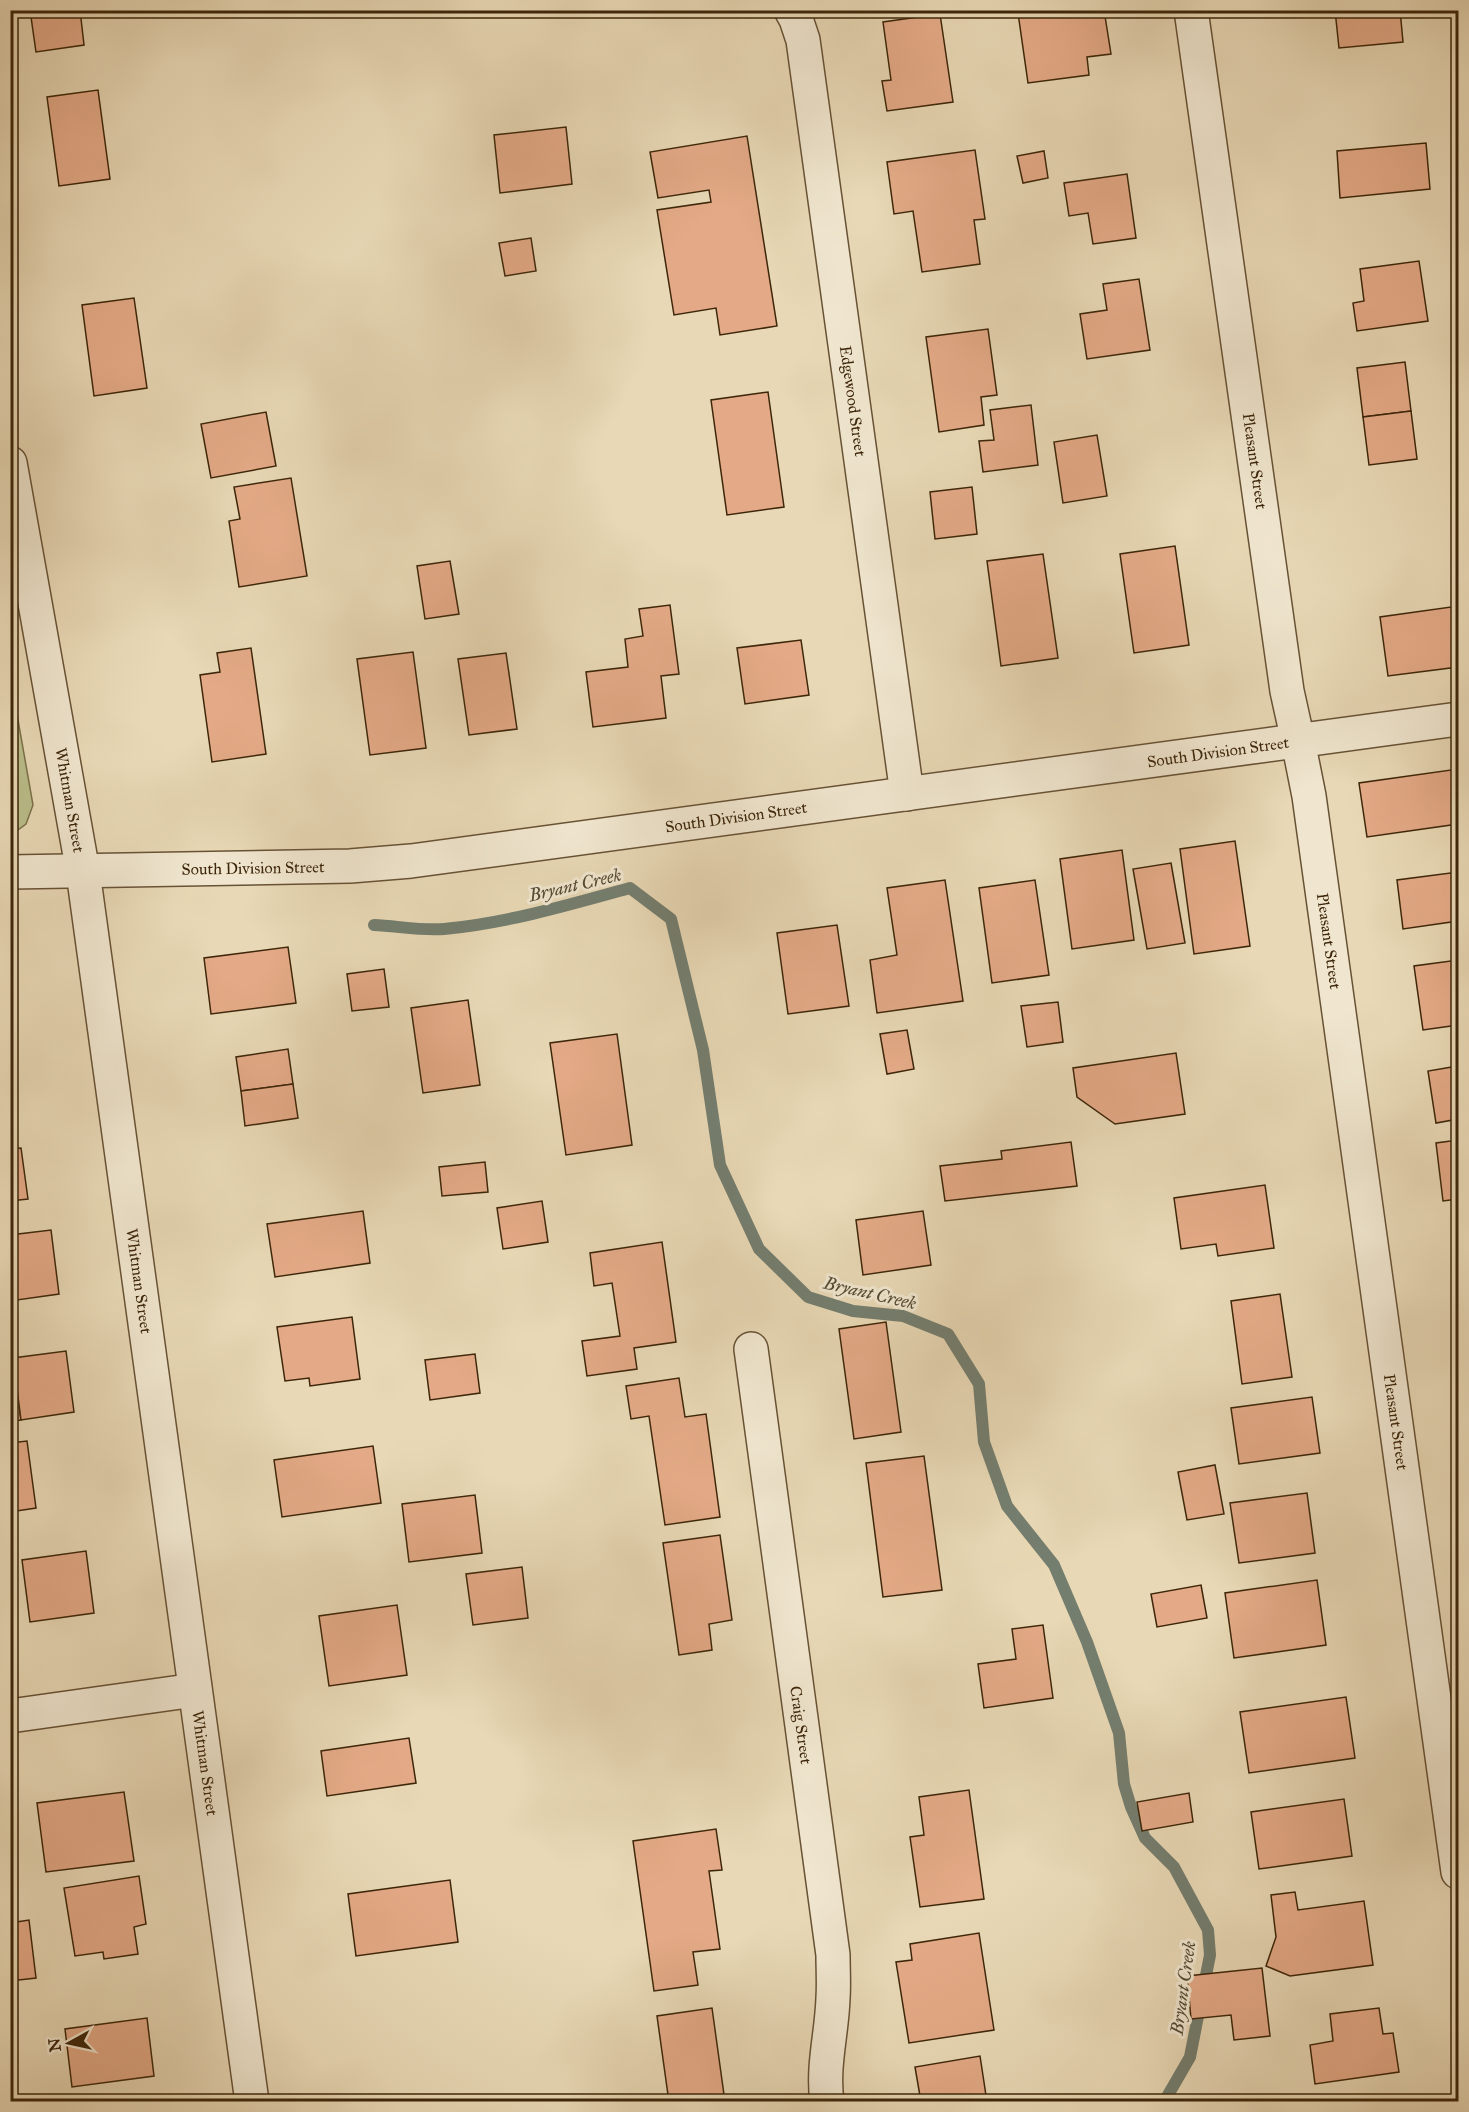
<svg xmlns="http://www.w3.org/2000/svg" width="1469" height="2112" font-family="'IM FELL Great Primer',serif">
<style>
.green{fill:#babe8b;stroke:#7c724a;stroke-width:1.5}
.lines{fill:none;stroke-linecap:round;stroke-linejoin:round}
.stream{stroke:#747e6f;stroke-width:12}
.building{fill:#e4aa87;stroke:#3d260a;stroke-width:1.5}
.minor-casing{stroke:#685235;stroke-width:36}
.tertiary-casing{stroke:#685235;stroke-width:36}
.minor{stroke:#f0e6cf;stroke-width:33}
.tertiary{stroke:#f0e6cf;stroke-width:33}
.labels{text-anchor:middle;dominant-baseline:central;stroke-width:6;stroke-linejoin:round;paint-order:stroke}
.street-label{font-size:16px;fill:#3d260a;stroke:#f0e6cf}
.water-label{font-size:18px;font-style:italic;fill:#544b34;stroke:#f0e6cf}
</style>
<rect width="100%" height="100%" fill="#e8d8b5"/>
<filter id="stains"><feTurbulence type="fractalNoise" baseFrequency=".00333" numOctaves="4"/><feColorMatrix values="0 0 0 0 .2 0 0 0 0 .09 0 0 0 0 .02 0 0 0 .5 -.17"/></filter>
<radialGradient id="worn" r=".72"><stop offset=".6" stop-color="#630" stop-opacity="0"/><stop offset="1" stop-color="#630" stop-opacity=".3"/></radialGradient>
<!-- green -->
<polygon class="green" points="11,680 33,805 26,824 11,835"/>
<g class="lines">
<!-- stream -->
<path class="stream" d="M374 925C397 926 422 931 444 929 507 923 569 905 630 888L671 919 703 1050 720 1165 759 1249 808 1297 853 1311 903 1316 948 1334 979 1384 984 1442 1007 1506 1054 1565 1087 1642 1119 1733 1124 1784 1131 1807 1145 1838 1174 1867 1208 1930 1210 1955 1190 2057 1164 2102"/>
</g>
<!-- building -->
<g class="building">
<polygon points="30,10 80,10 84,45 36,52"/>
<polygon points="1038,10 1104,10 1111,54 1087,57 1089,75 1028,83 1018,13"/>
<polygon points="1335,10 1400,10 1403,42 1339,48"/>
<polygon points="940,14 953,102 887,111 882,81 891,80 883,22"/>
<polygon points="98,90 110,179 59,186 47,97"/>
<polygon points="566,127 572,184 500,193 494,135"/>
<polygon points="747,136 777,326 720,335 716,308 674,315 657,210 711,202 709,190 658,198 650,152"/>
<polygon points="1426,143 1430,189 1340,198 1337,151"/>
<polygon points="975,150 985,219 974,220 980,264 922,272 913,211 894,214 887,162"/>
<polygon points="1044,151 1048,178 1023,183 1017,156"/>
<polygon points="1127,174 1136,238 1093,244 1088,213 1069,216 1064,183"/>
<polygon points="531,238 536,271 505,276 499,243"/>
<polygon points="1419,261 1428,321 1357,331 1353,303 1364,301 1360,269"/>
<polygon points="1139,279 1150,350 1087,359 1080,314 1107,310 1103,284"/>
<polygon points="134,298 147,388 94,396 82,305"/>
<polygon points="988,329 997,395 981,397 984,425 939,432 926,337"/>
<polygon points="1405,362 1411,411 1363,417 1357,368"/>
<polygon points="768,392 784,507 727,515 711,400"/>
<polygon points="1031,405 1038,465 983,472 979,441 994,440 990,410"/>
<polygon points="1411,411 1417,459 1369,465 1363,417"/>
<polygon points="266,412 276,466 211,478 201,424"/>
<polygon points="1097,435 1107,496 1063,503 1054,442"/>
<polygon points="291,478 307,576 239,587 229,521 240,519 234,487"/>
<polygon points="972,487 977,534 935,539 930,492"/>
<polygon points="1175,546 1189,645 1134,653 1120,554"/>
<polygon points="1043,554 1058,658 1001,666 987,561"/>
<polygon points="450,561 459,614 425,619 417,566"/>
<polygon points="670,605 679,674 661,676 666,718 593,727 586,672 628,667 625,639 643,636 639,609"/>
<polygon points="1458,606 1458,667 1388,676 1380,617"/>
<polygon points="801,640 809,695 745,704 737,648"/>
<polygon points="251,648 266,754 212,762 200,675 220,672 217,653"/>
<polygon points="413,652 426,748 370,755 357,659"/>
<polygon points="506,653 517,729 469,735 458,659"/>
<polygon points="1458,769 1458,824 1367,837 1359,783"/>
<polygon points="1235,841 1250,946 1194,954 1180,849"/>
<polygon points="1122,850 1134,940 1072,949 1060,859"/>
<polygon points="1171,863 1185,943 1147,949 1133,869"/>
<polygon points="1458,872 1458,921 1403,929 1397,880"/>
<polygon points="945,880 963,1001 877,1013 870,960 897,955 887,888"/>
<polygon points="1035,880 1049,975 992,983 979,888"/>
<polygon points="837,925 849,1006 788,1014 777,933"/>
<polygon points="288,947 296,1003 211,1014 204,958"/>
<polygon points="1458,960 1458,1025 1423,1030 1414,966"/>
<polygon points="384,969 389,1007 352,1011 347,974"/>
<polygon points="468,1000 480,1085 423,1093 411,1008"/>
<polygon points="1058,1002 1063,1042 1027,1047 1021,1006"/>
<polygon points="907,1030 914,1069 887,1074 880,1034"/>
<polygon points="617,1034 632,1145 566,1155 550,1043"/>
<polygon points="288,1049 293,1084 241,1091 236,1057"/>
<polygon points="1176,1053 1185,1114 1115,1124 1077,1097 1073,1068"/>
<polygon points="1458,1066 1458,1119 1436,1123 1428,1071"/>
<polygon points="293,1084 298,1118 245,1126 241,1091"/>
<polygon points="1458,1140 1458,1199 1443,1201 1436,1143"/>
<polygon points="1071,1142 1077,1186 945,1201 940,1166 1002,1159 1001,1151"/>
<polygon points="21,1148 28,1199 10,1201 10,1149"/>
<polygon points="485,1162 488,1192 442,1196 439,1167"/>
<polygon points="1265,1185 1274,1248 1218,1256 1216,1244 1181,1249 1174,1198"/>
<polygon points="542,1201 548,1242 503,1249 497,1208"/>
<polygon points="363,1211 370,1263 275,1277 267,1224"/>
<polygon points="923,1211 931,1265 863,1275 856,1220"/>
<polygon points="51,1230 59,1294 10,1301 10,1235"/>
<polygon points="662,1242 676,1342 634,1348 637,1369 587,1376 582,1341 620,1336 612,1283 594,1286 590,1253"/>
<polygon points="1280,1294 1292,1377 1242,1384 1231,1301"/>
<polygon points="352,1317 360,1379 310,1386 309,1378 285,1381 277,1327"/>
<polygon points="886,1322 901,1432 854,1439 839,1329"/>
<polygon points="10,1343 21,1420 10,1421"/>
<polygon points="66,1351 74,1412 21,1420 13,1358"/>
<polygon points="475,1354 480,1393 430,1400 425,1360"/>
<polygon points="679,1378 685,1417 706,1414 720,1517 665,1525 649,1416 631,1419 626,1386"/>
<polygon points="1312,1397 1320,1453 1239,1464 1231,1408"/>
<polygon points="27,1441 36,1508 10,1512 10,1443"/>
<polygon points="373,1446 381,1503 282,1517 274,1460"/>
<polygon points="924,1456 942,1590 883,1597 866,1463"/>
<polygon points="1215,1465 1224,1514 1187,1520 1178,1472"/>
<polygon points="1307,1493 1315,1553 1239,1563 1230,1503"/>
<polygon points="475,1495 482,1553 409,1562 402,1504"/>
<polygon points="720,1535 732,1620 709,1624 712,1650 679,1655 663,1543"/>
<polygon points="86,1551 94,1613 30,1622 22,1560"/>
<polygon points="522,1567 528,1618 473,1625 466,1574"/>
<polygon points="1317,1580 1326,1645 1234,1658 1225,1593"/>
<polygon points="1201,1585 1207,1618 1157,1627 1151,1594"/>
<polygon points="397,1605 407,1675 329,1686 319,1616"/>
<polygon points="1043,1625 1053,1698 984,1708 978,1664 1016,1659 1012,1629"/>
<polygon points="1346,1697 1355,1758 1249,1773 1240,1712"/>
<polygon points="409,1738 416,1783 327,1796 321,1751"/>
<polygon points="969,1790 984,1899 920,1907 910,1837 924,1835 919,1797"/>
<polygon points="124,1792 134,1861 46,1872 37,1803"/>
<polygon points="1189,1793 1193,1822 1142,1831 1137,1802"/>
<polygon points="1344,1799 1352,1856 1259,1869 1251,1812"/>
<polygon points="716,1829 722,1870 709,1871 720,1949 693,1952 698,1985 654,1991 633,1841"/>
<polygon points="139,1876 146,1924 134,1927 138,1954 104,1959 103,1952 75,1956 64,1888"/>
<polygon points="450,1880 458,1942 356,1956 348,1894"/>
<polygon points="1295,1892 1298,1910 1364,1901 1373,1965 1290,1976 1266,1966 1276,1937 1271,1895"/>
<polygon points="29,1920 36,1978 10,1981 10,1923"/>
<polygon points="979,1933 994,2030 909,2043 896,1962 912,1960 910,1944"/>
<polygon points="1262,1968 1270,2036 1234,2040 1231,2015 1191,2019 1187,1976"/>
<polygon points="712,2008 725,2102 669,2102 657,2016"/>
<polygon points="1379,2008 1383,2034 1393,2033 1399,2072 1315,2084 1310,2045 1333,2041 1330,2014"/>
<polygon points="147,2018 154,2076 72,2087 65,2029"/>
<polygon points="980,2056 987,2102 921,2102 915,2067"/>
</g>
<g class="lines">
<!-- minor casing -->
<g class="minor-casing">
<g id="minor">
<polyline points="791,10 796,19 803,40 907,794"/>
<polyline points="1298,741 1309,796 1458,1872"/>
<polyline points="83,872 252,2102"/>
<path d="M751 1349 833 1955C833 1969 834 1984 833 1998 832 2033 822 2066 827 2102"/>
<polyline points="10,1716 195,1690"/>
</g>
</g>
<!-- tertiary casing -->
<g class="tertiary-casing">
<g id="tertiary">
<polyline points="1191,10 1287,691 1298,741"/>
<polyline points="10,463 83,872"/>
<polyline points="10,872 350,866 411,861 1458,719"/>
</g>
</g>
<!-- minor -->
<use href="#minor" class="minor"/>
<!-- tertiary -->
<use href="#tertiary" class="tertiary"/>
</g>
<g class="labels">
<!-- street labels -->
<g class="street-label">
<text transform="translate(853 401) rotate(82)">Edgewood Street</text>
<text transform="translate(1255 461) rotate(82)">Pleasant Street</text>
<text transform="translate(1218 752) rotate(-8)">South Division Street</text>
<text transform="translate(70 800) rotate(80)">Whitman Street</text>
<text transform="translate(736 817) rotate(-8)">South Division Street</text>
<text transform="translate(253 868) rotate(-1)">South Division Street</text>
<text transform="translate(1329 941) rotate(82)">Pleasant Street</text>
<text transform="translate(139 1281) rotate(82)">Whitman Street</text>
<text transform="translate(1396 1422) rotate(82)">Pleasant Street</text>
<text transform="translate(801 1725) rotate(82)">Craig Street</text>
<text transform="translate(205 1763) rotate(82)">Whitman Street</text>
</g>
<!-- water labels -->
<g class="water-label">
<text transform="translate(575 885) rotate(-13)">Bryant Creek</text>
<text transform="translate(870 1293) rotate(13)">Bryant Creek</text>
<text transform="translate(1183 1988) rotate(-82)">Bryant Creek</text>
</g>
</g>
<!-- margin -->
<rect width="1469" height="2112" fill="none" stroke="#e8d8b5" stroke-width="36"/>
<rect x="12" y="12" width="1445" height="2088" fill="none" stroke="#3d260a" stroke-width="3"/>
<rect x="18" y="18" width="1433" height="2076" fill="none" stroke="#3d260a" stroke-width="1.5"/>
<!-- north arrow -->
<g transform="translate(69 2043) rotate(262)" stroke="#f0e6cf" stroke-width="4.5" paint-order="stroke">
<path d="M0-4.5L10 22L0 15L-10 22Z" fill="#3d260a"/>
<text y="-9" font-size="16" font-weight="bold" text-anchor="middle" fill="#3d260a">N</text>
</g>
<rect width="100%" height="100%" filter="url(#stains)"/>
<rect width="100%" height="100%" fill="url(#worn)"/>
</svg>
